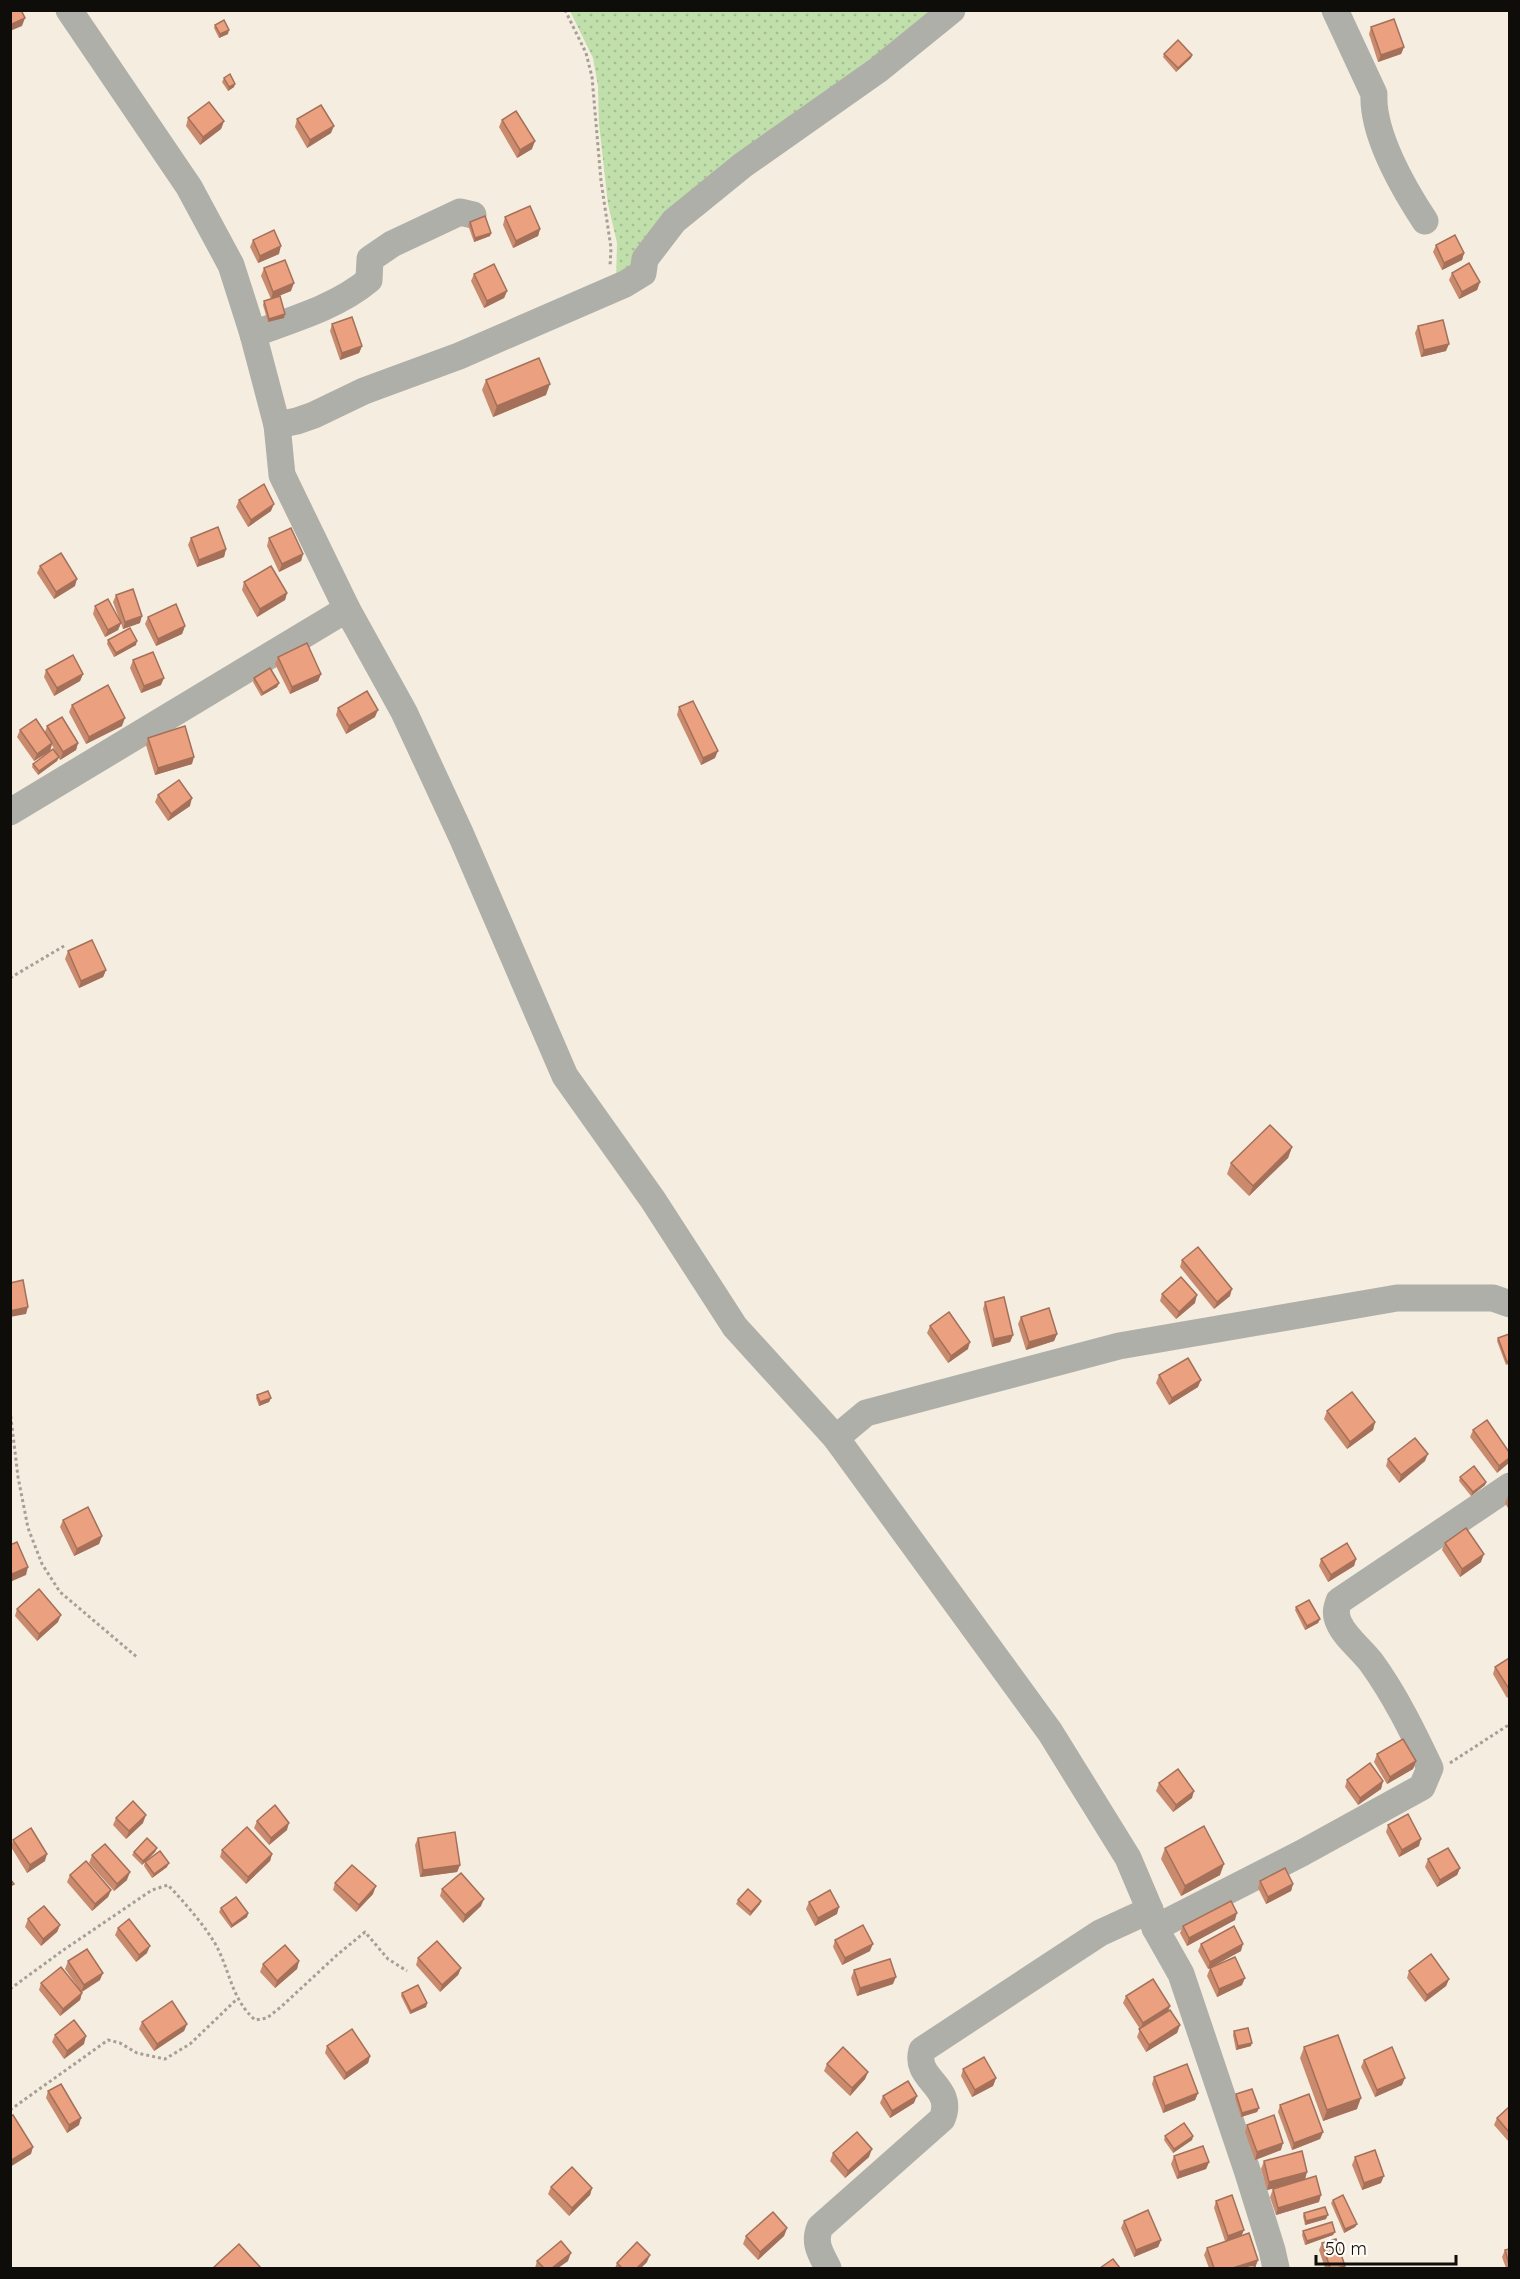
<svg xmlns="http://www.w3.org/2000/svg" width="1520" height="2279" font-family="Quicksand,sans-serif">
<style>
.grass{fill:url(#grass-dots)}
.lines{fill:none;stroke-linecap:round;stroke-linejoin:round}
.path{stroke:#a59f95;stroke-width:3;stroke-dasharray:3 3;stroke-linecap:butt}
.minor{stroke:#afafa9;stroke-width:27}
.wall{fill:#ca8a6d}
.shaded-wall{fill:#a47059}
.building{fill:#eba07f;stroke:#a47059;stroke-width:1.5}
</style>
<defs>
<pattern id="grass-dots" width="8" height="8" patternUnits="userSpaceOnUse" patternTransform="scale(1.5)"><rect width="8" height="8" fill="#c0dfab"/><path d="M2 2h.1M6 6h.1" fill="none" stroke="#a4be92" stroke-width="1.8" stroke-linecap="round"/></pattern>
</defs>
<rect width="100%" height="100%" fill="#f5ede0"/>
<!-- grass -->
<polygon class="grass" points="570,11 942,11 629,275 616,283 617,243 608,204 599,124 598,86 593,58"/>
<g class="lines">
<!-- path -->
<g class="path">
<polyline points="565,10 586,53 592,77 601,181 611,248 610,266"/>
<polyline points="10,978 64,946"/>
<polyline points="10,1410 18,1477 28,1528 42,1564 60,1592 138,1658"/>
<polyline points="1450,1763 1510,1724"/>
<path d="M10 1989 62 1951 152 1890 168 1885C184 1902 209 1930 219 1951 231 1977 233 2000 255 2020L267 2018 282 2006 337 1955 365 1932 388 1959 407 1971"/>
<polyline points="10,2110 108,2040 120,2043 137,2053 165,2059 190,2044 237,1999"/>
</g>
<!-- minor -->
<g class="minor">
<polyline points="69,10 189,187 231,265 253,334 277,425 282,475 347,609 404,712 461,835 565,1076 653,1200 735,1327 836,1438 1050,1732 1128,1858 1150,1910 1155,1928 1181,1974 1248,2173 1272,2250 1276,2268"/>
<path d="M1335 10 1374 94C1372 134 1404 189 1425 221"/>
<path d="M253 334C291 320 337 307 369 280L370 259 392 244 460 212 473 215"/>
<polyline points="277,425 297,421 314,415 364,391 459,356 625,284 643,273 645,259 674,221 743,165 878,70 952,10"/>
<polyline points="10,812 347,609"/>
<polyline points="836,1438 866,1413 1119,1346 1397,1298 1493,1298 1510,1304"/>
<path d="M1155 1928 1302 1853 1422 1787 1430 1768C1413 1732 1395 1695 1371 1662 1362 1650 1345 1637 1339 1623 1335 1614 1336 1609 1339 1601L1510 1486"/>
<path d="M828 2268C821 2254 813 2243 820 2227L942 2119C956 2086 913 2080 922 2050L1100 1933 1150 1910"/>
</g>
</g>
<!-- wall -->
<g class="wall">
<polygon points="215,25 228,34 219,38 214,28"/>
<polygon points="1371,27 1404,47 1401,54 1378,62 1369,34"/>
<polygon points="1164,54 1192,55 1191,58 1176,72 1163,57"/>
<polygon points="224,78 234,87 228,91 222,82"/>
<polygon points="188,118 224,121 221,129 200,145 186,126"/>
<polygon points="297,119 331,133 307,148 295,127"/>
<polygon points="502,120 532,149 517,158 499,127"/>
<polygon points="505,217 540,229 538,236 513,248 503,225"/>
<polygon points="470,222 491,233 490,236 474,242 468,225"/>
<polygon points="253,240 279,254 258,263 250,247"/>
<polygon points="1436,245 1464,253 1462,260 1442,270 1433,252"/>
<polygon points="264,268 291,291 271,299 261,276"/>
<polygon points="1452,273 1480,282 1477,290 1459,299 1449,280"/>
<polygon points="474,274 507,291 504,298 484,308 471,281"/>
<polygon points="264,301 284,318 268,322 263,305"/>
<polygon points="332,324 362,346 359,353 340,360 330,331"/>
<polygon points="1418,326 1446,351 1421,357 1415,333"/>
<polygon points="486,380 546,395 493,417 482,390"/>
<polygon points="239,500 271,511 248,527 236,507"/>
<polygon points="191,538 226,549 224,557 197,567 188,545"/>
<polygon points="269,538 303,554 301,561 279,572 267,546"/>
<polygon points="40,566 75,586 54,599 37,573"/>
<polygon points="244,582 287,593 285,600 257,617 242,590"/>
<polygon points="116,595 140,623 123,629 121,623 118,630 105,637 93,614 95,606 120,621 113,602"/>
<polygon points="148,617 185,626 182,634 156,646 145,624"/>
<polygon points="108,640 136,645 114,657 107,644"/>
<polygon points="278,657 321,674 318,681 290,694 275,664"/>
<polygon points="133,660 161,685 141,693 130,668"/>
<polygon points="46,670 83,674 80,681 54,696 44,677"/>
<polygon points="254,678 279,683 277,687 261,696 253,682"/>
<polygon points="72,705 122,726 86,744 69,712"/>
<polygon points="679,707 715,758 701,765 677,715"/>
<polygon points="338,708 375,717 346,734 336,715"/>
<polygon points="47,726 78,743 76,750 60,760 52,745 50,751 34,761 17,737 20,730 45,732"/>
<polygon points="148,738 192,764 155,775 146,745"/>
<polygon points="59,757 57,761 38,775 32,767 33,764"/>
<polygon points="158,795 190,806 168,821 155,802"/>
<polygon points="68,951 106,970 103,977 79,988 65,959"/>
<polygon points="1292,1147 1288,1158 1249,1196 1227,1174 1231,1163"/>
<polygon points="1182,1260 1230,1296 1214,1309 1180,1267"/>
<polygon points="1162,1294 1195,1303 1176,1319 1160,1301"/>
<polygon points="985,1302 1013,1335 1010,1342 992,1347 983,1309"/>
<polygon points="1021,1317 1057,1334 1054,1341 1026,1350 1018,1324"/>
<polygon points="930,1326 968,1349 948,1363 927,1333"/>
<polygon points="1498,1338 1509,1364 1506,1365 1497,1341"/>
<polygon points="1159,1375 1198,1387 1169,1405 1156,1383"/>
<polygon points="257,1395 271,1398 269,1402 259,1406 256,1398"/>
<polygon points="1327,1411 1375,1422 1373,1430 1347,1449 1324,1419"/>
<polygon points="1473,1430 1509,1452 1497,1473 1470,1437"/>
<polygon points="1388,1459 1425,1461 1399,1483 1386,1466"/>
<polygon points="1460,1477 1486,1482 1485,1485 1471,1496 1459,1481"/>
<polygon points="1509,1495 1509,1510 1505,1503 1508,1496"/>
<polygon points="63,1520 102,1536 99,1544 74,1556 60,1527"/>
<polygon points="1445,1543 1481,1562 1460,1577 1442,1550"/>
<polygon points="1321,1559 1356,1559 1354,1566 1328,1582 1319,1566"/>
<polygon points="1296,1607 1320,1619 1318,1623 1305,1630 1295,1610"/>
<polygon points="17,1609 58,1622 37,1641 15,1616"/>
<polygon points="1509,1658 1509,1696 1507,1698 1493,1674 1495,1667"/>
<polygon points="1377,1754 1416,1761 1413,1769 1387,1784 1374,1762"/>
<polygon points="1347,1780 1383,1781 1381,1789 1358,1805 1345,1787"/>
<polygon points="1159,1783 1192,1798 1173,1812 1156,1791"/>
<polygon points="116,1818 143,1823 126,1839 113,1825"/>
<polygon points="257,1821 287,1830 269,1845 254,1828"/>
<polygon points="1388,1825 1419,1846 1399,1857 1386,1832"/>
<polygon points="418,1838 460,1865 457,1872 420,1877 415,1845"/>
<polygon points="13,1840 45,1861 27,1873 11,1847"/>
<polygon points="157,1848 155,1852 142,1865 132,1855 134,1852"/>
<polygon points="1165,1848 1220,1875 1181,1896 1161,1859"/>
<polygon points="222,1850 272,1854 270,1861 246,1884 220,1857"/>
<polygon points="92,1855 127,1880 114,1891 89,1863"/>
<polygon points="1428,1859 1460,1868 1457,1875 1437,1887 1425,1867"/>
<polygon points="145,1862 167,1867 152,1878 144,1866"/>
<polygon points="70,1875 111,1890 108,1897 92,1911 67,1882"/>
<polygon points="1260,1881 1293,1884 1291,1891 1266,1904 1258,1888"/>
<polygon points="335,1883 373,1894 356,1912 333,1890"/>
<polygon points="442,1889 481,1906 463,1923 440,1896"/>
<polygon points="738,1900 761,1901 760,1904 750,1916 736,1904"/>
<polygon points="809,1902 837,1914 815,1926 806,1909"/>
<polygon points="221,1908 248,1913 247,1917 231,1928 219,1912"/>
<polygon points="28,1919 60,1925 57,1932 41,1946 25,1927"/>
<polygon points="1235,1920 1187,1946 1180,1933 1183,1926"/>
<polygon points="118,1928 147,1953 136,1962 115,1935"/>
<polygon points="835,1940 870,1951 842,1965 833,1947"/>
<polygon points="1201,1944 1241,1951 1208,1969 1198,1951"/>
<polygon points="418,1958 461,1968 458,1975 440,1992 416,1965"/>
<polygon points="68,1961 100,1980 82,1992 80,2000 60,2016 39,1990 41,1983 78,1987 65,1969"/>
<polygon points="299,1961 297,1969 275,1988 260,1972 263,1964"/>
<polygon points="1210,1968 1242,1985 1217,1997 1207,1976"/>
<polygon points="854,1970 893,1984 857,1996 851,1978"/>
<polygon points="1409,1971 1449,1979 1446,1986 1425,2002 1407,1978"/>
<polygon points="402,1993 427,2003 426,2007 410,2014 401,1996"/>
<polygon points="1126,1996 1170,2006 1168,2012 1180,2025 1177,2033 1146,2052 1137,2037 1140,2029 1123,2003"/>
<polygon points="142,2022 187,2024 184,2031 154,2051 139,2029"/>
<polygon points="1234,2031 1251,2046 1236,2050 1233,2035"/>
<polygon points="55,2035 84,2044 64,2059 52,2042"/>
<polygon points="327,2046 370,2056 368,2063 344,2080 325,2053"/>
<polygon points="1304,2047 1357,2109 1323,2121 1300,2058"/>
<polygon points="1364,2060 1402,2085 1375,2097 1361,2067"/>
<polygon points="827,2064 868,2072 865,2079 850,2096 824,2071"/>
<polygon points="963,2069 996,2078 993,2086 972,2097 961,2076"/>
<polygon points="1154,2077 1198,2093 1195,2100 1163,2113 1152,2084"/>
<polygon points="48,2091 79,2125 67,2133 46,2098"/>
<polygon points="1236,2094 1259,2108 1257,2112 1241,2117 1235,2098"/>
<polygon points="883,2096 914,2103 890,2118 880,2103"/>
<polygon points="1280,2105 1323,2132 1320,2139 1292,2150 1278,2112"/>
<polygon points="1509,2107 1509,2142 1494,2125 1497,2118"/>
<polygon points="1247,2125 1281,2150 1255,2160 1245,2132"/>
<polygon points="1165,2136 1193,2136 1192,2140 1173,2153 1164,2140"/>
<polygon points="833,2153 869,2157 845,2178 830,2161"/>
<polygon points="1174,2156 1209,2162 1206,2169 1177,2179 1171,2164"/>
<polygon points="1355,2157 1381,2183 1362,2190 1352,2165"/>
<polygon points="1264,2161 1305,2180 1319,2202 1276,2215 1270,2197 1273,2189 1304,2180 1267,2190 1261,2169"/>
<polygon points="551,2187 592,2188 590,2195 569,2216 548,2194"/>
<polygon points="1333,2200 1357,2224 1355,2227 1344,2233 1331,2203"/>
<polygon points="1216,2201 1242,2236 1258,2260 1255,2268 1209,2268 1204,2255 1207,2248 1225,2241 1214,2208"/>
<polygon points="1304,2213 1326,2219 1305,2225 1303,2216"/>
<polygon points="1124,2221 1161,2240 1158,2247 1134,2257 1121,2228"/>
<polygon points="787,2228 784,2236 758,2260 743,2244 746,2236"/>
<polygon points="1303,2231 1333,2235 1305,2245 1302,2235"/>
<polygon points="1322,2243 1344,2268 1325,2268 1319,2250"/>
<polygon points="1509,2249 1509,2268 1506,2268 1502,2257 1505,2250"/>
<polygon points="537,2261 568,2261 558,2268 535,2268"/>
<polygon points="647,2262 641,2268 615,2268 617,2263"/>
</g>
<!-- shaded-wall -->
<g class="shaded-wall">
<polygon points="25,18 22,26 10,31 10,25"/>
<polygon points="229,30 228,34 219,38 220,34"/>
<polygon points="1404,47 1401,54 1378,62 1381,55"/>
<polygon points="1192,55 1191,58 1176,72 1178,68"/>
<polygon points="235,84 234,87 228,91 229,87"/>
<polygon points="224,121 221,129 200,145 203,137"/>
<polygon points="334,126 331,133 307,148 310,140"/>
<polygon points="535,141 532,149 517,158 520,150"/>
<polygon points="540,229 538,236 513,248 516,241"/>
<polygon points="491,233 490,236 474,242 475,238"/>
<polygon points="281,246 279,254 258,263 260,256"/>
<polygon points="1464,253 1462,260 1442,270 1444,263"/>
<polygon points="1480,282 1477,290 1459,299 1462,292"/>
<polygon points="294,283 291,291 271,299 273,292"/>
<polygon points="507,291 504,298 484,308 487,301"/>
<polygon points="285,314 284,318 268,322 269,319"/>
<polygon points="1449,344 1446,351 1421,357 1424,350"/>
<polygon points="362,346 359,353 340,360 342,353"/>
<polygon points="550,384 546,395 493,417 497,406"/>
<polygon points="274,504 271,511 248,527 251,520"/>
<polygon points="226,549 224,557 197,567 199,560"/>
<polygon points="303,554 301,561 279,572 282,564"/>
<polygon points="77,579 75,586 54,599 56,592"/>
<polygon points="287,593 285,600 257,617 260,609"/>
<polygon points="142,616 140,623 123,629 125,622"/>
<polygon points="121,623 118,630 105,637 108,630"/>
<polygon points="185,626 182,634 156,646 158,639"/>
<polygon points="137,641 136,645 114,657 116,653"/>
<polygon points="83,674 80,681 54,696 57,688"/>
<polygon points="321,674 318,681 290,694 292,687"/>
<polygon points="164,678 161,685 141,693 144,686"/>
<polygon points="279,683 277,687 261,696 263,693"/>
<polygon points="378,710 375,717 346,734 349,726"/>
<polygon points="125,718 122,726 86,744 89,737"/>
<polygon points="52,743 50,751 34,761 37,754"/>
<polygon points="78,743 76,750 60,760 63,752"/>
<polygon points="718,751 715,758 701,765 703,758"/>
<polygon points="59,757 57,761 38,775 39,771"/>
<polygon points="194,757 192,764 155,775 158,768"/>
<polygon points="192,798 190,806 168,821 171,814"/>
<polygon points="106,970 103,977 79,988 81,981"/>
<polygon points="1292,1147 1288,1158 1249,1196 1253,1186"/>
<polygon points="1232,1289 1230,1296 1214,1309 1217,1302"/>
<polygon points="1197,1295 1195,1303 1176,1319 1179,1312"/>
<polygon points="28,1307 26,1314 10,1317 10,1311"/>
<polygon points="1057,1334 1054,1341 1026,1350 1029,1342"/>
<polygon points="1013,1335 1010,1342 992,1347 994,1339"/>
<polygon points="970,1342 968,1349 948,1363 951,1356"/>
<polygon points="1201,1380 1198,1387 1169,1405 1172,1398"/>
<polygon points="271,1398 269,1402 259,1406 260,1402"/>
<polygon points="1375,1422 1373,1430 1347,1449 1350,1442"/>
<polygon points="1428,1454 1425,1461 1399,1483 1401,1475"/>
<polygon points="1509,1458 1509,1463 1497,1473 1499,1466"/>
<polygon points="1486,1482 1485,1485 1471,1496 1473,1492"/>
<polygon points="102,1536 99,1544 74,1556 77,1549"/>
<polygon points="1484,1554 1481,1562 1460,1577 1462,1569"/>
<polygon points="1356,1559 1354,1566 1328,1582 1331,1575"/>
<polygon points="28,1567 26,1575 10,1582 10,1575"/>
<polygon points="61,1615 58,1622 37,1641 39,1634"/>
<polygon points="1320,1619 1318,1623 1305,1630 1307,1626"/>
<polygon points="1416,1761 1413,1769 1387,1784 1390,1777"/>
<polygon points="1383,1781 1381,1789 1358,1805 1360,1798"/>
<polygon points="1194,1791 1192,1798 1173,1812 1176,1805"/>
<polygon points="146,1815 143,1823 126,1839 129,1831"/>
<polygon points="289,1823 287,1830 269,1845 271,1838"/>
<polygon points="1421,1839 1419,1846 1399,1857 1402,1850"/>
<polygon points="157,1848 155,1852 142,1865 143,1861"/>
<polygon points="47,1854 45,1861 27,1873 30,1865"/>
<polygon points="272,1854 270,1861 246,1884 248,1877"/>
<polygon points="169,1863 167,1867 152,1878 154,1874"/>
<polygon points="1224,1864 1220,1875 1181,1896 1185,1886"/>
<polygon points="460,1865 457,1872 420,1877 423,1870"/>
<polygon points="1460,1868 1457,1875 1437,1887 1440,1880"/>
<polygon points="130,1872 127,1880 114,1891 117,1884"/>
<polygon points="1293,1884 1291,1891 1266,1904 1268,1897"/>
<polygon points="376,1886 373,1894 356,1912 359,1905"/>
<polygon points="111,1890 108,1897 92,1911 95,1904"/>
<polygon points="484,1899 481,1906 463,1923 465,1915"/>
<polygon points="761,1901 760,1904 750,1916 751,1912"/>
<polygon points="839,1907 837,1914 815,1926 818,1918"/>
<polygon points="248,1913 247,1917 231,1928 232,1925"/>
<polygon points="1237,1913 1235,1920 1187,1946 1189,1938"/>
<polygon points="60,1925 57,1932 41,1946 43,1939"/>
<polygon points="873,1944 870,1951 842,1965 845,1958"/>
<polygon points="1243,1944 1241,1951 1208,1969 1210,1962"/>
<polygon points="150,1946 147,1953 136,1962 139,1955"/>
<polygon points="299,1961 297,1969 275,1988 277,1981"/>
<polygon points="461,1968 458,1975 440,1992 442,1985"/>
<polygon points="103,1973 100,1980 81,1992 84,1985"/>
<polygon points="896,1977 893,1984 857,1996 860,1988"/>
<polygon points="1245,1978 1242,1985 1217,1997 1219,1989"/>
<polygon points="1449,1979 1446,1986 1425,2002 1427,1995"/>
<polygon points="82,1993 80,2000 60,2016 63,2009"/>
<polygon points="427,2003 426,2007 410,2014 411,2011"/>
<polygon points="1170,2006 1167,2013 1140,2030 1143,2023"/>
<polygon points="187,2024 184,2031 154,2051 157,2044"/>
<polygon points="1180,2025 1177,2033 1146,2052 1149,2045"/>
<polygon points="86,2036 84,2044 64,2059 67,2051"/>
<polygon points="1252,2043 1251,2046 1236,2050 1238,2046"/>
<polygon points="370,2056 368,2063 344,2080 346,2073"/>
<polygon points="868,2072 865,2079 850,2096 852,2088"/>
<polygon points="996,2078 993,2086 972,2097 975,2090"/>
<polygon points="1405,2078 1402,2085 1375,2097 1377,2090"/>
<polygon points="1198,2093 1195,2100 1163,2113 1165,2106"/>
<polygon points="917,2096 914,2103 890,2118 892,2111"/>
<polygon points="1361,2098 1357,2109 1323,2121 1327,2110"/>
<polygon points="1259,2108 1257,2112 1241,2117 1242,2113"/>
<polygon points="81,2118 79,2125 67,2133 69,2125"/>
<polygon points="1323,2132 1320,2139 1292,2150 1294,2143"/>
<polygon points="1193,2136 1192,2140 1173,2153 1174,2149"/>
<polygon points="1283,2143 1281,2150 1255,2160 1257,2152"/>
<polygon points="33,2147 31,2154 10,2167 10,2161"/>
<polygon points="872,2149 869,2157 845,2178 848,2171"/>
<polygon points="1209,2162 1206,2169 1177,2179 1179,2172"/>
<polygon points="1307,2172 1305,2180 1267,2190 1269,2182"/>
<polygon points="1384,2176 1381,2183 1362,2190 1364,2183"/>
<polygon points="592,2188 590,2195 569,2216 572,2208"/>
<polygon points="1321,2195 1319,2202 1276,2215 1278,2208"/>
<polygon points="1328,2215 1326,2219 1305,2225 1306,2221"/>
<polygon points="1357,2224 1355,2227 1344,2233 1345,2229"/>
<polygon points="787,2228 784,2236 758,2260 760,2252"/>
<polygon points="1244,2230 1241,2237 1226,2243 1228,2236"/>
<polygon points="1335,2232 1333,2235 1305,2245 1307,2241"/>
<polygon points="1161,2240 1158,2247 1134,2257 1136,2250"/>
<polygon points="571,2253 568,2261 558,2268 552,2268"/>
<polygon points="650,2255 647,2262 641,2268 637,2268"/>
<polygon points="1258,2260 1255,2267 1252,2268 1233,2268"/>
</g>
<!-- building -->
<g class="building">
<polygon points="10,10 21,10 25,18 10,25"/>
<polygon points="1394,19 1404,47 1381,55 1371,27"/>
<polygon points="224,20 229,30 220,34 215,25"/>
<polygon points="1178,40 1192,55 1178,68 1164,54"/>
<polygon points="230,74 235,84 229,87 224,78"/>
<polygon points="209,102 224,121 203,137 188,118"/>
<polygon points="321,105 334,126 310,140 297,119"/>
<polygon points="516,111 535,141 520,150 502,120"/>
<polygon points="530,206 540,229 516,241 505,217"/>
<polygon points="485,216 491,233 475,238 470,222"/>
<polygon points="274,230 281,246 260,256 253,240"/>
<polygon points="1455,235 1464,253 1444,263 1436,245"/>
<polygon points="285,260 294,283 273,292 264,268"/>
<polygon points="1469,263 1480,282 1462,292 1452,273"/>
<polygon points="494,264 507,291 487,301 474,274"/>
<polygon points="280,296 285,314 269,319 264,301"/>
<polygon points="352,317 362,346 342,353 332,324"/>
<polygon points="1443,320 1449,344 1424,350 1418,326"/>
<polygon points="539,358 550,384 497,406 486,380"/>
<polygon points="264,484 274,504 251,520 239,500"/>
<polygon points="218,527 226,549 199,560 191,538"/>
<polygon points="291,528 303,554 282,564 269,538"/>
<polygon points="61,553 77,579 56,592 40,566"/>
<polygon points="271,566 287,593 260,609 244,582"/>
<polygon points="133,589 142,616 125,622 116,595"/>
<polygon points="108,599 121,623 108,630 95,606"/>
<polygon points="176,604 185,626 158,639 148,617"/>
<polygon points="130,628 137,641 116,653 108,640"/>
<polygon points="307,643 321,674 292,687 278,657"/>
<polygon points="153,652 164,678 144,686 133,660"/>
<polygon points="73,655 83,674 57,688 46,670"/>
<polygon points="270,668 279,683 263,693 254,678"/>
<polygon points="108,685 125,718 89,737 72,705"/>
<polygon points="367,691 378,710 349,726 338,708"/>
<polygon points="693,701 718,751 703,758 679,707"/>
<polygon points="62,717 78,743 63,752 47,726"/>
<polygon points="36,719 52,743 37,754 20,730"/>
<polygon points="185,726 194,757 158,768 148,738"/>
<polygon points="53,749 59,757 39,771 33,764"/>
<polygon points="179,780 192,798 171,814 158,795"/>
<polygon points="92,940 106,970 81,981 68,951"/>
<polygon points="1270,1125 1292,1147 1253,1186 1231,1163"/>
<polygon points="1198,1247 1232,1289 1217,1302 1182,1260"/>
<polygon points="1181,1277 1197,1295 1179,1312 1162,1294"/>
<polygon points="23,1280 28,1307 10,1311 10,1283"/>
<polygon points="1004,1297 1013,1335 994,1339 985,1302"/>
<polygon points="1049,1308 1057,1334 1029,1342 1021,1317"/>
<polygon points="949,1312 970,1342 951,1356 930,1326"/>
<polygon points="1509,1334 1509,1361 1507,1362 1498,1338"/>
<polygon points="1188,1358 1201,1380 1172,1398 1159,1375"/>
<polygon points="268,1391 271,1398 260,1402 257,1395"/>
<polygon points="1352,1392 1375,1422 1350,1442 1327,1411"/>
<polygon points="1487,1420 1509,1452 1509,1458 1499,1466 1473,1430"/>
<polygon points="1415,1438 1428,1454 1401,1475 1388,1459"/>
<polygon points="1474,1466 1486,1482 1473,1492 1460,1477"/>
<polygon points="88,1507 102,1536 77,1549 63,1520"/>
<polygon points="1466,1528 1484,1554 1462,1569 1445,1543"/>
<polygon points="17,1542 28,1567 10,1575 10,1545"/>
<polygon points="1347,1543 1356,1559 1331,1575 1321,1559"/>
<polygon points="39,1589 61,1615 39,1634 17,1609"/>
<polygon points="1309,1600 1320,1619 1307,1626 1296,1607"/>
<polygon points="1509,1658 1509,1689 1495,1667"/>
<polygon points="1403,1739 1416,1761 1390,1777 1377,1754"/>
<polygon points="1370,1763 1383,1781 1360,1798 1347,1780"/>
<polygon points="1178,1769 1194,1791 1176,1805 1159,1783"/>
<polygon points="133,1801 146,1815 129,1831 116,1818"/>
<polygon points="275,1805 289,1823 271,1838 257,1821"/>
<polygon points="1408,1814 1421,1839 1402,1850 1388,1825"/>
<polygon points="1204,1826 1224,1864 1185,1886 1165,1848"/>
<polygon points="247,1827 272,1854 248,1877 222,1850"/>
<polygon points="31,1828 47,1854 30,1865 13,1840"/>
<polygon points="455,1832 460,1865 423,1870 418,1838"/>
<polygon points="147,1838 157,1848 143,1861 134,1852"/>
<polygon points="105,1844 130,1872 117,1884 92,1855"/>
<polygon points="1448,1848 1460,1868 1440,1880 1428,1859"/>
<polygon points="160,1851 169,1863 154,1874 145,1862"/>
<polygon points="86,1861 111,1890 95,1904 70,1875"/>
<polygon points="352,1865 376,1886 359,1905 335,1883"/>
<polygon points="1285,1868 1293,1884 1268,1897 1260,1881"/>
<polygon points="461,1873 484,1899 465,1915 442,1889"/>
<polygon points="10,1879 14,1884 10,1886"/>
<polygon points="748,1889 761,1901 751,1912 738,1900"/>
<polygon points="830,1890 839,1907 818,1918 809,1902"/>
<polygon points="236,1897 248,1913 232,1925 221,1908"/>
<polygon points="1231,1901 1237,1913 1189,1938 1183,1926"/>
<polygon points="44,1906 60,1925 43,1939 28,1919"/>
<polygon points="129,1919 150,1946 139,1955 118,1928"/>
<polygon points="863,1925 873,1944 845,1958 835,1940"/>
<polygon points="1234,1926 1243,1944 1210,1962 1201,1944"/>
<polygon points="437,1941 461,1968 442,1985 418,1958"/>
<polygon points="285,1945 299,1961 277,1981 263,1964"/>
<polygon points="87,1949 103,1973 84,1985 68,1961"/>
<polygon points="1431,1954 1449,1979 1427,1995 1409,1971"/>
<polygon points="1235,1957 1245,1978 1219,1989 1210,1968"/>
<polygon points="890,1959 896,1977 860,1988 854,1970"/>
<polygon points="61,1967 82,1993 63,2009 41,1983"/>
<polygon points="1153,1979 1170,2006 1143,2023 1126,1996"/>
<polygon points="418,1985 427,2003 411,2011 402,1993"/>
<polygon points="172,2001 187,2024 157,2044 142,2022"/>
<polygon points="1170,2010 1180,2025 1149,2045 1139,2029"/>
<polygon points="74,2020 86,2036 67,2051 55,2035"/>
<polygon points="1248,2028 1252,2043 1238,2046 1234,2031"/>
<polygon points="352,2029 370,2056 346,2073 327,2046"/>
<polygon points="1338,2035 1361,2098 1327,2110 1304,2047"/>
<polygon points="843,2047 868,2072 852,2088 827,2064"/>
<polygon points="1392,2047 1405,2078 1377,2090 1364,2060"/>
<polygon points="984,2057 996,2078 975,2090 963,2069"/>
<polygon points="1187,2064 1198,2093 1165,2106 1154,2077"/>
<polygon points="908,2081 917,2096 892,2111 883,2096"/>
<polygon points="61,2084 81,2118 69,2125 48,2091"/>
<polygon points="1252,2089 1259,2108 1242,2113 1236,2094"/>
<polygon points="1309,2094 1323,2132 1294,2143 1280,2105"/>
<polygon points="1509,2107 1509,2132 1497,2118"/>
<polygon points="13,2115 33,2147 10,2161 10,2116"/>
<polygon points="1274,2115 1283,2143 1257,2152 1247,2125"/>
<polygon points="1184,2123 1193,2136 1174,2149 1165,2136"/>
<polygon points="857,2132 872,2149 848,2171 833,2153"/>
<polygon points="1203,2146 1209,2162 1179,2172 1174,2156"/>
<polygon points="1375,2150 1384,2176 1364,2183 1355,2157"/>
<polygon points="1302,2151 1307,2172 1269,2182 1264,2161"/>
<polygon points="572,2167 592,2188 572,2208 551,2187"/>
<polygon points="1316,2176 1321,2195 1278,2208 1273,2189"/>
<polygon points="1232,2195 1244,2230 1228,2236 1216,2201"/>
<polygon points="1343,2195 1357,2224 1345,2229 1333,2200"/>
<polygon points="1325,2207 1328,2215 1306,2221 1304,2213"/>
<polygon points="1148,2210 1161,2240 1136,2250 1124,2221"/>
<polygon points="773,2212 787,2228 760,2252 746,2236"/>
<polygon points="1332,2222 1335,2232 1307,2241 1303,2231"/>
<polygon points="1249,2233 1258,2260 1233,2268 1214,2268 1207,2248"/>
<polygon points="1336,2239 1345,2266 1337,2268 1330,2268 1322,2243"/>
<polygon points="561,2241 571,2253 552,2268 544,2268 537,2261"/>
<polygon points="637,2242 650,2255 637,2268 622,2268 617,2263"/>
<polygon points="239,2244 261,2268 213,2268"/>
<polygon points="1509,2249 1509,2264 1505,2250"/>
<polygon points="1113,2259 1120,2268 1100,2268"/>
<polygon points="1254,2264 1255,2268 1242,2268"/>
</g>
<!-- border -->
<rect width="1520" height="2279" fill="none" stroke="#0f0d09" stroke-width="24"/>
<!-- scale -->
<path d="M1316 2255v9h140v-9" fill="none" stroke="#0f0d09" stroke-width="3"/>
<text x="1325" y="2255" font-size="18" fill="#0f0d09" stroke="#fefbf6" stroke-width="4.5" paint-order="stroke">50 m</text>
</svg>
